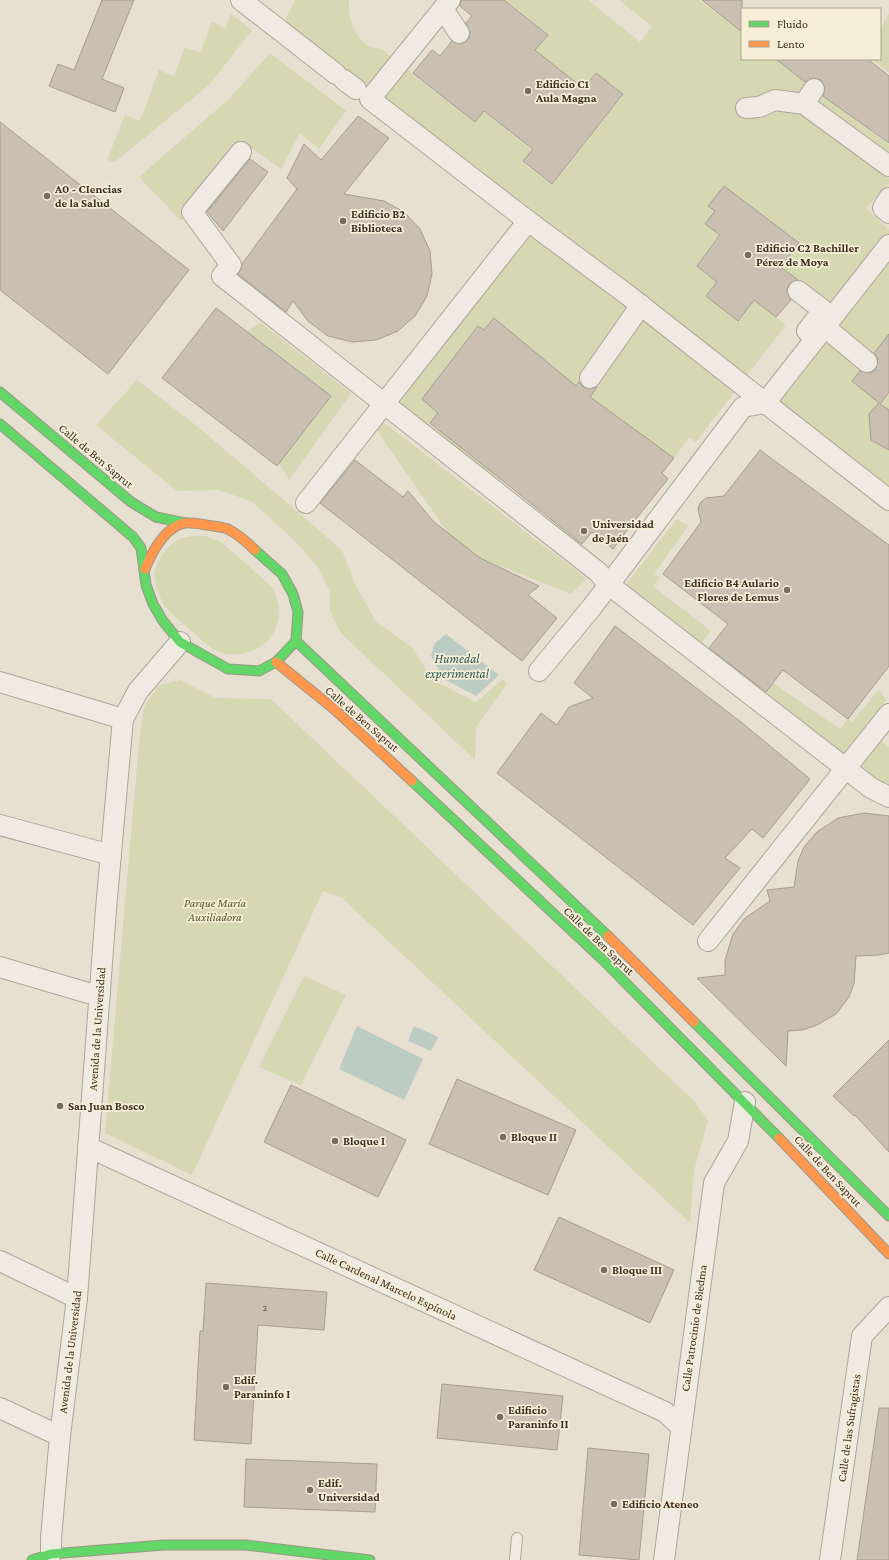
<svg xmlns="http://www.w3.org/2000/svg" width="889" height="1560" font-family="'Crimson Pro',serif">
<style>
.green{fill:#d6d7b3}
.water{fill:#bcccc2}
.building{fill:#cbbfb2;stroke:#a89c90}
.lines{fill:none;stroke-linecap:round;stroke-linejoin:round}
.lane-casing{stroke:#ada599;stroke-width:12}
.street-casing{stroke:#ada599;stroke-width:22}
.fast-casing{stroke:#9c958a;stroke-width:11}
.slow-casing{stroke:#9c958a;stroke-width:11}
.lane{stroke:#efebe3;stroke-width:10}
.street{stroke:#efebe3;stroke-width:20}
.fast{stroke:#63d668;stroke-width:9}
.slow{stroke:#ff974d;stroke-width:9}
.poi-dot{fill:#786c5e;stroke:#f7eed8;stroke-width:1.5}
.labels{text-anchor:middle;dominant-baseline:central;stroke-width:3.5;stroke-linejoin:round;paint-order:stroke}
.number-label{font-size:10px;fill:#605244}
.poi-label{font-size:12px;font-weight:bold;fill:#3d2e20;stroke:#f7eed8;text-anchor:start}
.street-label{font-size:12px;fill:#3d2e20;stroke:#f7eed8}
.park-label{font-size:12px;font-style:italic;fill:#4d5a26;stroke:#f7eed8}
.water-label{font-size:13px;font-style:italic;fill:#2f5d5a;stroke:#f7eed8}
</style>
<rect width="100%" height="100%" fill="#e7e0d1"/>
<!-- green -->
<g class="green">
<path d="M295 0H349C348 17 352 33 367 45 370 47 377 48 382 49L475 123 484 112 532 149 522 162 552 185 624 94 595 72 583 88 536 50 548 34 505 0H588L640 42 652 26 619 0H699L742 32V59H777L889 145V158L861 157 889 179V184L866 208 889 230V490L776 400 836 322 802 283 781 267 798 243 724 186 708 206 715 211 705 224 720 235 697 266 717 282 706 296 738 321 754 300 786 325 696 442 689 438 674 458 590 397 598 385 585 376 576 386 479 326 422 399 438 413 430 424 469 453 512 491 509 495 527 509 530 505 582 544 576 550 392 408 535 226 370 88 284 22Z"/>
<polygon points="889,13 889,73 872,59 880,59 880,30"/>
<polygon points="231,14 252,30 210,84 115,162 107,160 125,115 140,121 159,70 174,76 185,47 200,53 212,22 225,28"/>
<polygon points="270,53 346,111 319,149 300,133 281,169 243,142 181,221 139,177 229,99"/>
<polygon points="261,323 351,393 289,480 279,463 331,396 247,331"/>
<polygon points="137,380 197,426 342,550 355,584 376,622 412,647 433,680 476,702 503,679 507,684 476,727 475,760 341,633 330,612 330,592 318,567 293,539 251,501 218,490 177,491 96,425"/>
<polygon points="383,422 587,579 571,594 480,558 447,532 376,429"/>
<polygon points="677,519 688,526 654,574 660,577 654,587 711,631 701,644 626,584"/>
<path d="M196 536H205L221 542 271 586C280 601 282 618 273 634 261 653 232 660 213 649 205 644 197 636 190 630 181 622 171 614 164 605 160 599 155 583 154 576 154 569 159 559 163 554 172 541 181 537 196 536Z"/>
<polygon points="180,680 216,698 271,699 693,1100 708,1120 694,1171 690,1223 342,898 323,891 192,1175 105,1133 139,742 144,707 158,686"/>
<polygon points="773,683 840,729 848,719 852,722 879,689 886,700 847,758 766,692"/>
<polygon points="880,740 889,747 889,787 885,786 861,766"/>
<polygon points="304,976 346,995 301,1085 259,1067"/>
</g>
<!-- water -->
<g class="water">
<polygon points="446,634 499,675 476,696 444,679 431,656 435,643"/>
<polygon points="357,1026 423,1059 404,1100 339,1069"/>
<polygon points="414,1026 438,1037 431,1051 408,1041"/>
</g>
<!-- building -->
<g class="building">
<polygon points="102,0 134,0 102,79 124,88 115,112 49,86 58,64 74,70"/>
<polygon points="461,0 504,0 548,35 535,50 583,88 596,73 623,94 552,184 523,161 533,149 484,111 475,122 413,73 432,50 440,56 452,41 460,44 469,38 470,32 466,23 472,16 460,6"/>
<polygon points="702,0 742,0 742,32"/>
<polygon points="776,59 868,59 889,76 889,143 823,96 825,89 821,80 814,78 805,82"/>
<polygon points="358,116 389,138 344,194 384,201 404,212 420,229 430,251 432,274 427,296 415,316 398,331 376,340 352,342 328,336 308,321 293,301 286,312 238,274 242,264 297,189 287,178 304,144 321,160"/>
<polygon points="0,122 189,270 108,374 0,290"/>
<polygon points="250,159 268,172 223,231 207,212"/>
<polygon points="724,186 799,243 781,267 798,280 789,284 787,290 791,300 776,317 754,300 738,321 706,296 717,282 697,266 720,235 705,224 715,211 708,206"/>
<polygon points="216,308 331,396 277,466 162,378"/>
<polygon points="494,318 576,386 579,382 583,387 589,389 597,387 590,397 674,458 662,473 668,479 631,525 613,549 592,532 582,544 430,423 438,413 422,399 478,326 484,330"/>
<polygon points="889,334 889,392 880,404 889,410 889,450 871,440 869,414 879,403 852,381 860,371 871,373 876,369 878,358 874,353"/>
<polygon points="760,450 889,545 889,666 848,719 783,670 766,692 709,648 728,624 663,574 701,522 698,509 700,503 706,498 724,496"/>
<polygon points="355,460 403,497 408,491 434,522 480,558 539,586 528,595 557,618 522,661 320,503"/>
<polygon points="615,626 741,722 810,779 763,838 752,829 725,858 740,868 693,925 497,773 541,713 557,725 569,707 593,698 574,683"/>
<polygon points="864,813 889,816 889,953 879,955 856,956 854,984 849,997 836,1014 815,1026 802,1030 788,1031 786,1066 697,978 725,975 725,960 733,934 745,918 770,901 767,890 794,887 798,861 804,847 817,832 838,818"/>
<polygon points="889,1040 889,1152 855,1115 854,1116 833,1096"/>
<polygon points="457,1079 576,1130 548,1195 429,1144"/>
<polygon points="291,1085 406,1140 378,1197 264,1142"/>
<polygon points="559,1217 674,1270 650,1323 534,1270"/>
<polygon points="206,1283 327,1292 324,1330 258,1325 251,1444 194,1440 200,1331 203,1331"/>
<polygon points="442,1384 563,1396 557,1450 437,1438"/>
<polygon points="879,1408 889,1408 889,1560 857,1560"/>
<polygon points="588,1448 649,1454 639,1560 579,1555"/>
<polygon points="246,1459 377,1464 375,1512 244,1507"/>
</g>
<g class="lines">
<!-- lane casing -->
<g class="lane-casing">
<polyline id="lane" points="515,1560 517,1538"/>
</g>
<!-- street casing -->
<g class="street-casing">
<g id="street">
<polyline points="241,0 336,74"/>
<polyline points="450,0 370,99 528,221 629,296 889,500"/>
<polyline points="443,9 459,33"/>
<polyline points="344,80 356,89"/>
<polyline points="804,104 814,89"/>
<polyline points="746,108 759,107 775,100 804,104 889,166"/>
<polyline points="241,152 192,212 231,265 222,276 598,572 608,584 871,788 889,797"/>
<polyline points="889,198 883,208 889,213"/>
<polyline points="798,291 823,310 807,331"/>
<polyline points="826,328 867,362"/>
<polyline points="590,378 641,305"/>
<polyline points="306,503 528,221"/>
<polyline points="539,671 592,607 743,407 765,403 889,245"/>
<polyline points="0,682 123,719"/>
<polyline points="0,825 111,855"/>
<polyline points="708,941 889,714"/>
<polyline points="0,967 88,993 100,994"/>
<polyline points="88,1147 665,1412 681,1427"/>
<polyline points="0,1261 77,1298"/>
<polyline points="0,1408 60,1436"/>
<polyline points="51,1554 51,1538 60,1436 77,1298 106,909 123,719 138,691 180,642"/>
<polyline points="664,1560 714,1183 738,1141 745,1102"/>
<polyline points="830,1560 862,1336 889,1307"/>
</g>
</g>
<!-- fast casing -->
<g class="fast-casing">
<g id="fast">
<polyline points="0,392 131,502 156,517 185,523"/>
<polyline points="0,424 133,537 141,548 146,585 153,604 163,621 180,642 228,669 259,671 276,662 296,641 298,612 293,594 282,574 255,550"/>
<polyline points="296,641 608,936"/>
<polyline points="412,781 603,960 779,1138"/>
<polyline points="694,1022 889,1216"/>
<polyline points="32,1560 51,1554 164,1545 246,1545 370,1560"/>
</g>
</g>
<!-- slow casing -->
<g class="slow-casing">
<g id="slow">
<path d="M145 569C152 552 164 528 184 523 190 522 222 527 228 529 237 534 248 543 255 550"/>
<polyline points="276,662 334,709 412,781"/>
<polyline points="608,936 694,1022"/>
<polyline points="779,1138 889,1254"/>
</g>
</g>
<!-- lane -->
<use href="#lane" class="lane"/>
<!-- street -->
<use href="#street" class="street"/>
<!-- fast -->
<use href="#fast" class="fast"/>
<!-- slow -->
<use href="#slow" class="slow"/>
</g>
<!-- markers -->
<g class="poi-dot">
<circle cx="528" cy="91" r="4"/>
<circle cx="47" cy="196" r="4"/>
<circle cx="343" cy="221" r="4"/>
<circle cx="748" cy="255" r="4"/>
<circle cx="584" cy="531" r="4"/>
<circle cx="787" cy="590" r="4"/>
<circle cx="60" cy="1106" r="4"/>
<circle cx="503" cy="1137" r="4"/>
<circle cx="335" cy="1141" r="4"/>
<circle cx="604" cy="1270" r="4"/>
<circle cx="226" cy="1387" r="4"/>
<circle cx="500" cy="1417" r="4"/>
<circle cx="310" cy="1490" r="4"/>
<circle cx="614" cy="1504" r="4"/>
</g>
<g class="labels">
<!-- number labels -->
<g class="number-label">
<text x="265" y="1307">2</text>
</g>
<!-- poi labels -->
<g class="poi-label">
<text x="536" y="84">Edificio C1<tspan x="536" dy="14">Aula Magna</tspan></text>
<text x="55" y="189">A0 - CIencias<tspan x="55" dy="14">de la Salud</tspan></text>
<text x="351" y="214">Edificio B2<tspan x="351" dy="14">Biblioteca</tspan></text>
<text x="756" y="248">Edificio C2 Bachiller<tspan x="756" dy="14">Pérez de Moya</tspan></text>
<text x="592" y="524">Universidad<tspan x="592" dy="14">de Jaén</tspan></text>
<text x="779" y="583" text-anchor="end">Edificio B4 Aulario<tspan x="779" dy="14">Flores de Lemus</tspan></text>
<text x="68" y="1106">San Juan Bosco</text>
<text x="511" y="1137">Bloque II</text>
<text x="343" y="1141">Bloque I</text>
<text x="612" y="1270">Bloque III</text>
<text x="234" y="1380">Edif.<tspan x="234" dy="14">Paraninfo I</tspan></text>
<text x="508" y="1410">Edificio<tspan x="508" dy="14">Paraninfo II</tspan></text>
<text x="318" y="1483">Edif.<tspan x="318" dy="14">Universidad</tspan></text>
<text x="622" y="1504">Edificio Ateneo</text>
</g>
<!-- street labels -->
<g class="street-label">
<text transform="translate(96 456) rotate(40)">Calle de Ben Saprut</text>
<text transform="translate(362 719) rotate(41)">Calle de Ben Saprut</text>
<text transform="translate(599 941) rotate(44)">Calle de Ben Saprut</text>
<text transform="translate(97 1029) rotate(-86)">Avenida de la Universidad</text>
<text transform="translate(828 1171) rotate(47)">Calle de Ben Saprut</text>
<text transform="translate(386 1284) rotate(25)">Calle Cardenal Marcelo Espínola</text>
<text transform="translate(694 1328) rotate(-82)">Calle Patrocinio de Biedma</text>
<text transform="translate(70 1352) rotate(-83)">Avenida de la Universidad</text>
<text transform="translate(849 1428) rotate(-82)">Calle de las Sufragistas</text>
</g>
<!-- park labels -->
<g class="park-label">
<text x="215" y="903">Parque María<tspan x="215" dy="14">Auxiliadora</tspan></text>
</g>
<!-- water labels -->
<g class="water-label">
<text x="457" y="658">Humedal<tspan x="457" dy="15">experimental</tspan></text>
</g>
</g>
<!-- legend -->
<rect x="741" y="8" width="140" height="52" fill="#f7eed8" stroke="#ada18e"/>
<rect x="749" y="21" width="20" height="6" fill="#63d668" stroke="#ada18e"/>
<text x="777" y="28" font-size="12" fill="#3d2e20">Fluido</text>
<rect x="749" y="41" width="20" height="6" fill="#ff974d" stroke="#ada18e"/>
<text x="777" y="48" font-size="12" fill="#3d2e20">Lento</text>
</svg>
